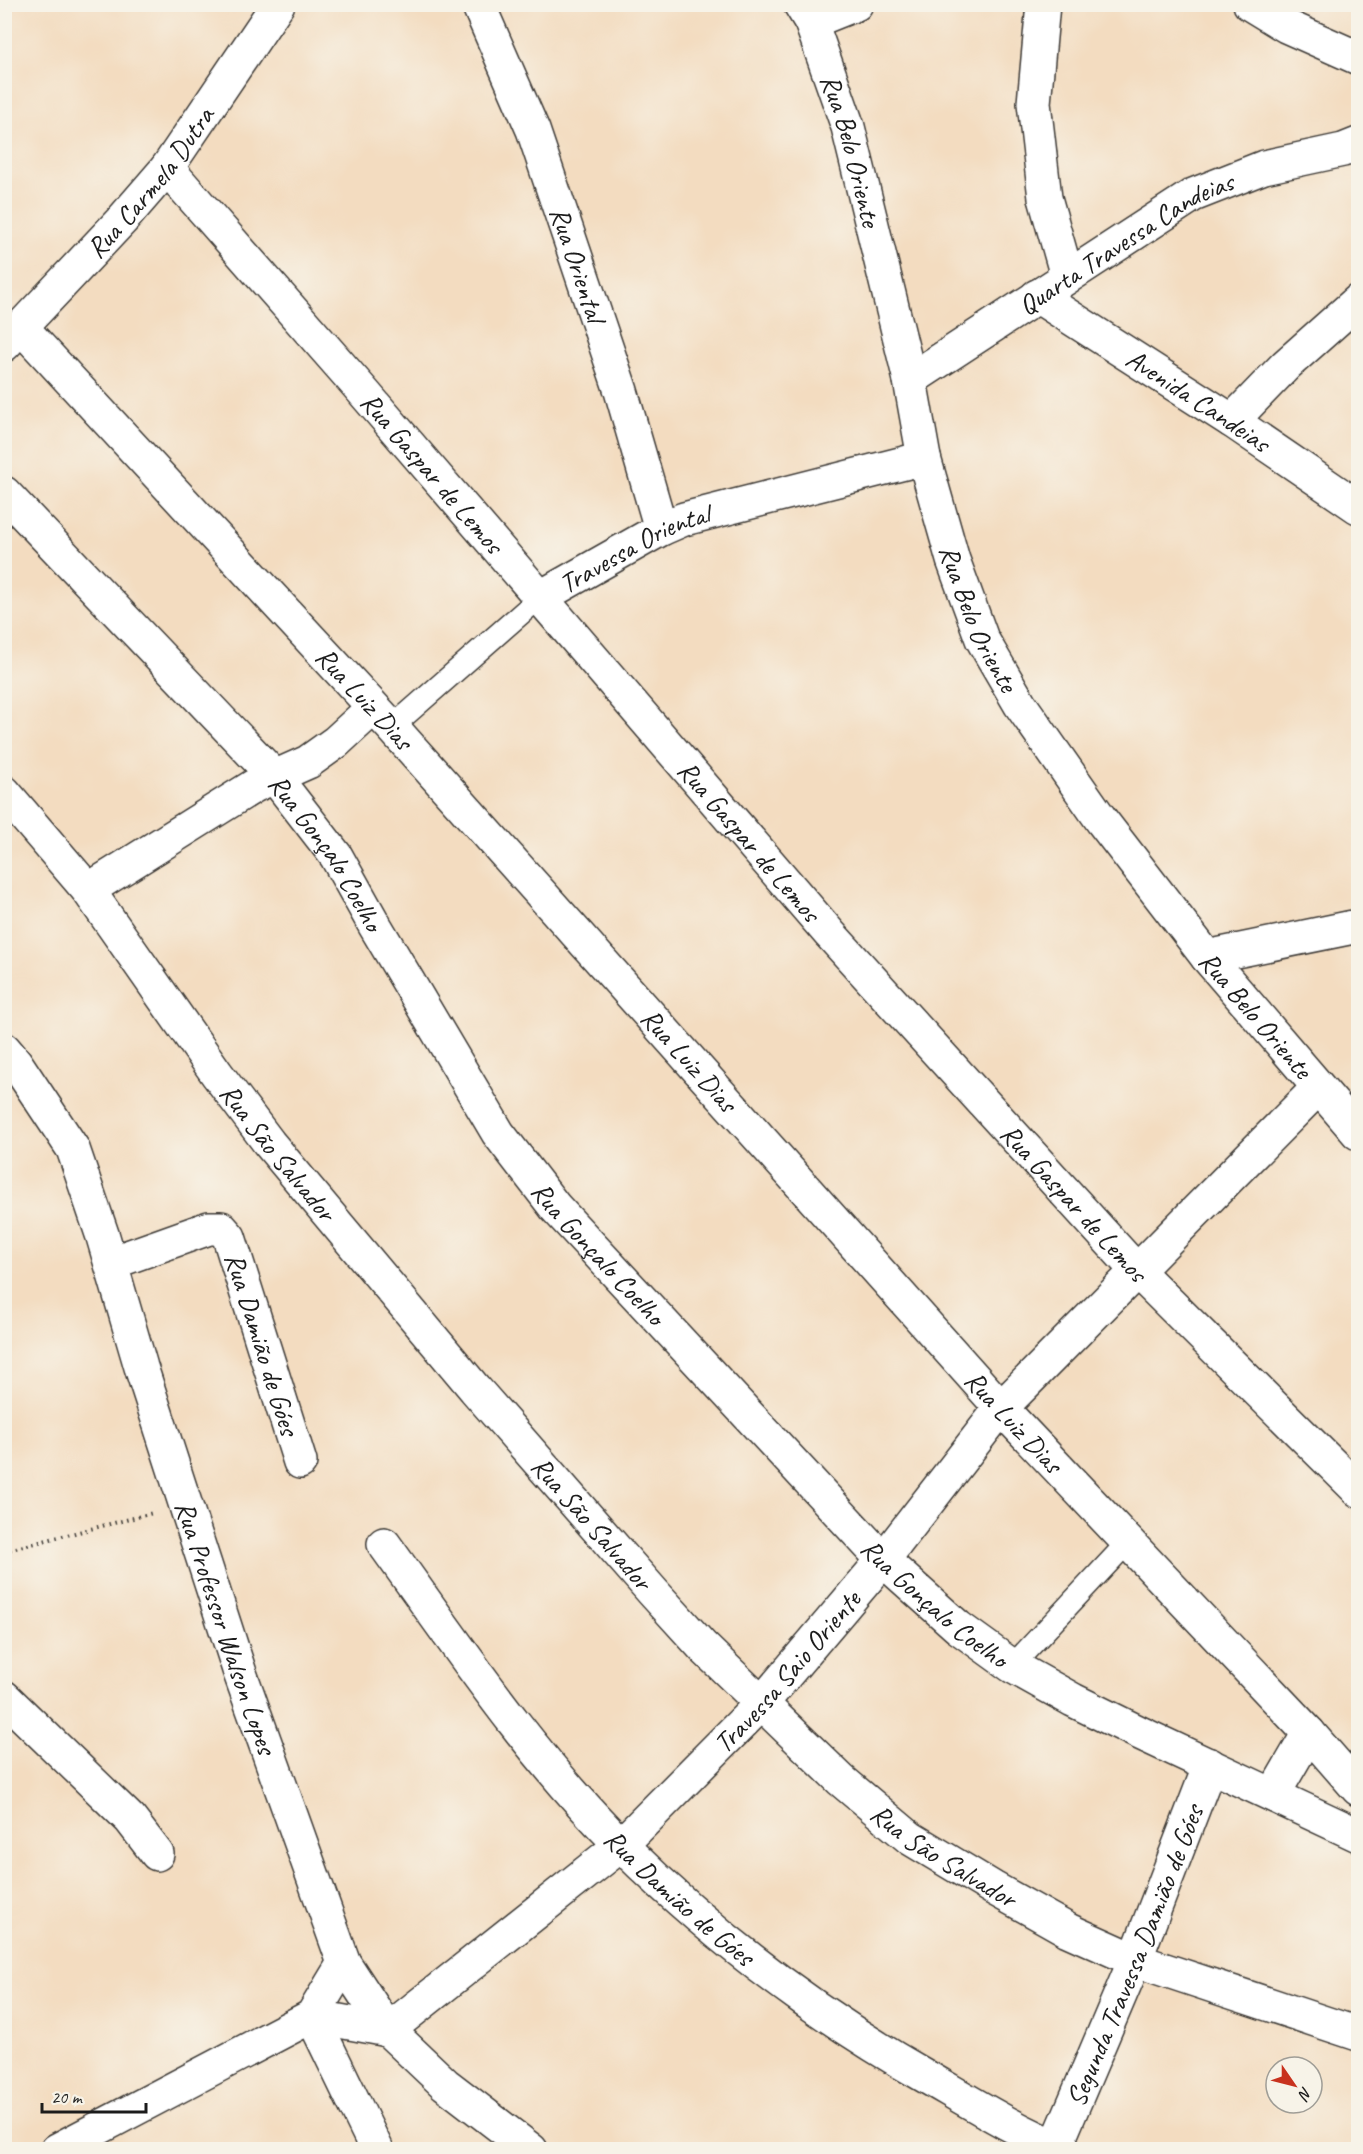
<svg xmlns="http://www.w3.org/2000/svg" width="1363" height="2154" font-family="Caveat,sans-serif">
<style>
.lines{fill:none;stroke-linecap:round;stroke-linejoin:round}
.lane-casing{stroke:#3c3935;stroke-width:24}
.street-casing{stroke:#3c3935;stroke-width:36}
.path{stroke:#3c3935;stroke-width:4;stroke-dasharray:1.5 4.5;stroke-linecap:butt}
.lane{stroke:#fff;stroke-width:21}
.street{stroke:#fff;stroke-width:33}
.labels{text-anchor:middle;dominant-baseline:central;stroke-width:6;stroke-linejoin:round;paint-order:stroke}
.street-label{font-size:28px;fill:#1c1c1c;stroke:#f7f3e8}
</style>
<rect width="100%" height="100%" fill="#f7f3e8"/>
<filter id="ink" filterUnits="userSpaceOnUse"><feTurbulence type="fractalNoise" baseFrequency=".0167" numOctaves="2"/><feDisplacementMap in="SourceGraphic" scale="12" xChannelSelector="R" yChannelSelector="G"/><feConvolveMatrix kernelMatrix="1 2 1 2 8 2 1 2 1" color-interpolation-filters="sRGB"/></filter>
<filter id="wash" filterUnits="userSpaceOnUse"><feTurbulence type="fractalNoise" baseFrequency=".008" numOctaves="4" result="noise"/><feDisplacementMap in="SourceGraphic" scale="24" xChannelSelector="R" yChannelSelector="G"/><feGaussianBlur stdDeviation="1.35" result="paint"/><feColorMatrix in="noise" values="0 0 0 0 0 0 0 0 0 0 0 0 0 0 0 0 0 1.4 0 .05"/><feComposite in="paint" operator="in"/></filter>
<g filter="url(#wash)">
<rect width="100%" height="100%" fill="#f3dcc0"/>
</g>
<g filter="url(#ink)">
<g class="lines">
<!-- lane casing -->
<g class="lane-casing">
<g id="lane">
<polyline points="392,727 539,598"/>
<polyline points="1012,1666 1127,1543"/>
</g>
</g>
<!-- street casing -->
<g class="street-casing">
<g id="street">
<path id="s1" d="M478 4 533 130 621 391 661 529"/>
<path id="s2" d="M800 4 811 22 848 127 910 380 924 458 953 560 982 639 1020 704 1102 821 1207 957 1358 1133"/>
<polyline points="1043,4 1034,103 1045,198 1067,276"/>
<polyline points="1250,4 1286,26 1358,58"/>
<polyline points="811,22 856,4"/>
<path id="s3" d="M167 168 360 388 830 934 1137 1271 1358 1490"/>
<path id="s4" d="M1037 296 1232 421 1358 507"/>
<path id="s5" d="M21 327 392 727 1001 1408 1309 1733 1358 1789"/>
<path id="s6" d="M4 345 122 220 167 168 278 4"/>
<path id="s7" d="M910 380 1193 195 1264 167 1343 150 1358 144"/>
<polyline points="1232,421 1286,365 1358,301"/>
<path id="s8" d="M4 493 274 776 336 856 374 924 498 1133 555 1207 883 1560 958 1627 1012 1666 1073 1700 1140 1733 1358 1835"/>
<path id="s9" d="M539 598 661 529 684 519 924 458"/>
<path id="s10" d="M4 792 88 890 217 1074 269 1143 475 1389 653 1592 703 1647 841 1780 910 1838 993 1888 1068 1930 1135 1960 1358 2034"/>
<polyline points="88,890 254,786 308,762 336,742 373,708"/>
<polyline points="1207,957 1358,926"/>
<path id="s11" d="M4 1049 16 1063 73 1149 103 1237 141 1367 240 1673 344 1963 388 2030 445 2084 531 2150"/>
<path id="s12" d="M111 1263 209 1228H221L229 1237 300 1462"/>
<path id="s13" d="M384 1544C459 1648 531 1756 622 1846 713 1936 814 2013 925 2076 970 2102 1016 2131 1064 2150"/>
<polyline points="4,1697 130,1819 157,1854"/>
<polyline points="1273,1795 1309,1733"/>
<path id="s14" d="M312 2016 388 2030 621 1845 761 1704 883 1560 1001 1408 1318 1088"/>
<polyline points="312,2016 377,2150"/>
<path id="s15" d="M1056 2146 1135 1960 1210 1765"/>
<polyline points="57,2150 312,2016 344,1963"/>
</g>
</g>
<!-- path -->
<polyline class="path" points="4,1551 153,1513"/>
<!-- lane -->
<use href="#lane" class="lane"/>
<!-- street -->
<use href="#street" class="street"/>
</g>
</g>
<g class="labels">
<!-- street labels -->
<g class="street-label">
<text stroke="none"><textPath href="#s2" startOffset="156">Rua Belo Oriente</textPath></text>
<text stroke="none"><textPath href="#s6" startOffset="219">Rua Carmela Dutra</textPath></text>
<text stroke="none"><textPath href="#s7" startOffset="256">Quarta Travessa Candeias</textPath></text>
<text stroke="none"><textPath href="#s1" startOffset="279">Rua Oriental</textPath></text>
<text stroke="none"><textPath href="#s4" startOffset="192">Avenida Candeias</textPath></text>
<text stroke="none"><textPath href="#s3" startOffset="404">Rua Gaspar de Lemos</textPath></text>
<text stroke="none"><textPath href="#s9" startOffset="108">Travessa Oriental</textPath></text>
<text stroke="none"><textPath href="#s2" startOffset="642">Rua Belo Oriente</textPath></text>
<text stroke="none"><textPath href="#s5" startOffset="506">Rua Luiz Dias</textPath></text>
<text stroke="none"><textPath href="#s3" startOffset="890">Rua Gaspar de Lemos</textPath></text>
<text stroke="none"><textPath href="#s8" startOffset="484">Rua Gonçalo Coelho</textPath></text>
<text stroke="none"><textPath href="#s2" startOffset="1128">Rua Belo Oriente</textPath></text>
<text stroke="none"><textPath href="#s5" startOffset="992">Rua Luiz Dias</textPath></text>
<text stroke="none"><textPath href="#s10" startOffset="453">Rua São Salvador</textPath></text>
<text stroke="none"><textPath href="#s3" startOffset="1376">Rua Gaspar de Lemos</textPath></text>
<text stroke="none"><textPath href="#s8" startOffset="970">Rua Gonçalo Coelho</textPath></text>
<text stroke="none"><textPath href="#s12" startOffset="240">Rua Damião de Góes</textPath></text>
<text stroke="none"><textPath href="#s5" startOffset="1478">Rua Luiz Dias</textPath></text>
<text stroke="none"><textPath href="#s10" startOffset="939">Rua São Salvador</textPath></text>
<text stroke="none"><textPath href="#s8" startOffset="1456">Rua Gonçalo Coelho</textPath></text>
<text stroke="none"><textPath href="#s11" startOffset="624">Rua Professor Walson Lopes</textPath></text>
<text stroke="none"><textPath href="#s14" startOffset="615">Travessa Saio Oriente</textPath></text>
<text stroke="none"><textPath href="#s10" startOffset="1425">Rua São Salvador</textPath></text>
<text stroke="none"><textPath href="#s13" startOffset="462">Rua Damião de Góes</textPath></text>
<text stroke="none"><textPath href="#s15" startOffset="206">Segunda Travessa Damião de Góes</textPath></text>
</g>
</g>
<!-- margin -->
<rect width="1363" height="2154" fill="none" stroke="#f7f3e8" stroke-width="24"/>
<!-- north arrow -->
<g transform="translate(1294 2085) rotate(125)"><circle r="28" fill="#f7f3e8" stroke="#9f9d96" stroke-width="1.5"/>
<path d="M0-4.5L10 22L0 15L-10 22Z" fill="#c8321e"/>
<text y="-9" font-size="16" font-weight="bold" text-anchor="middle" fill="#1c1c1c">N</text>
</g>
<!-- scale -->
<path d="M42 2103v9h104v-9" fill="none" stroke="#1c1c1c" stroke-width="3"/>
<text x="51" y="2103" font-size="18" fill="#1c1c1c" stroke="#f7f3e8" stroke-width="4.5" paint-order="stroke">20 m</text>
</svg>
